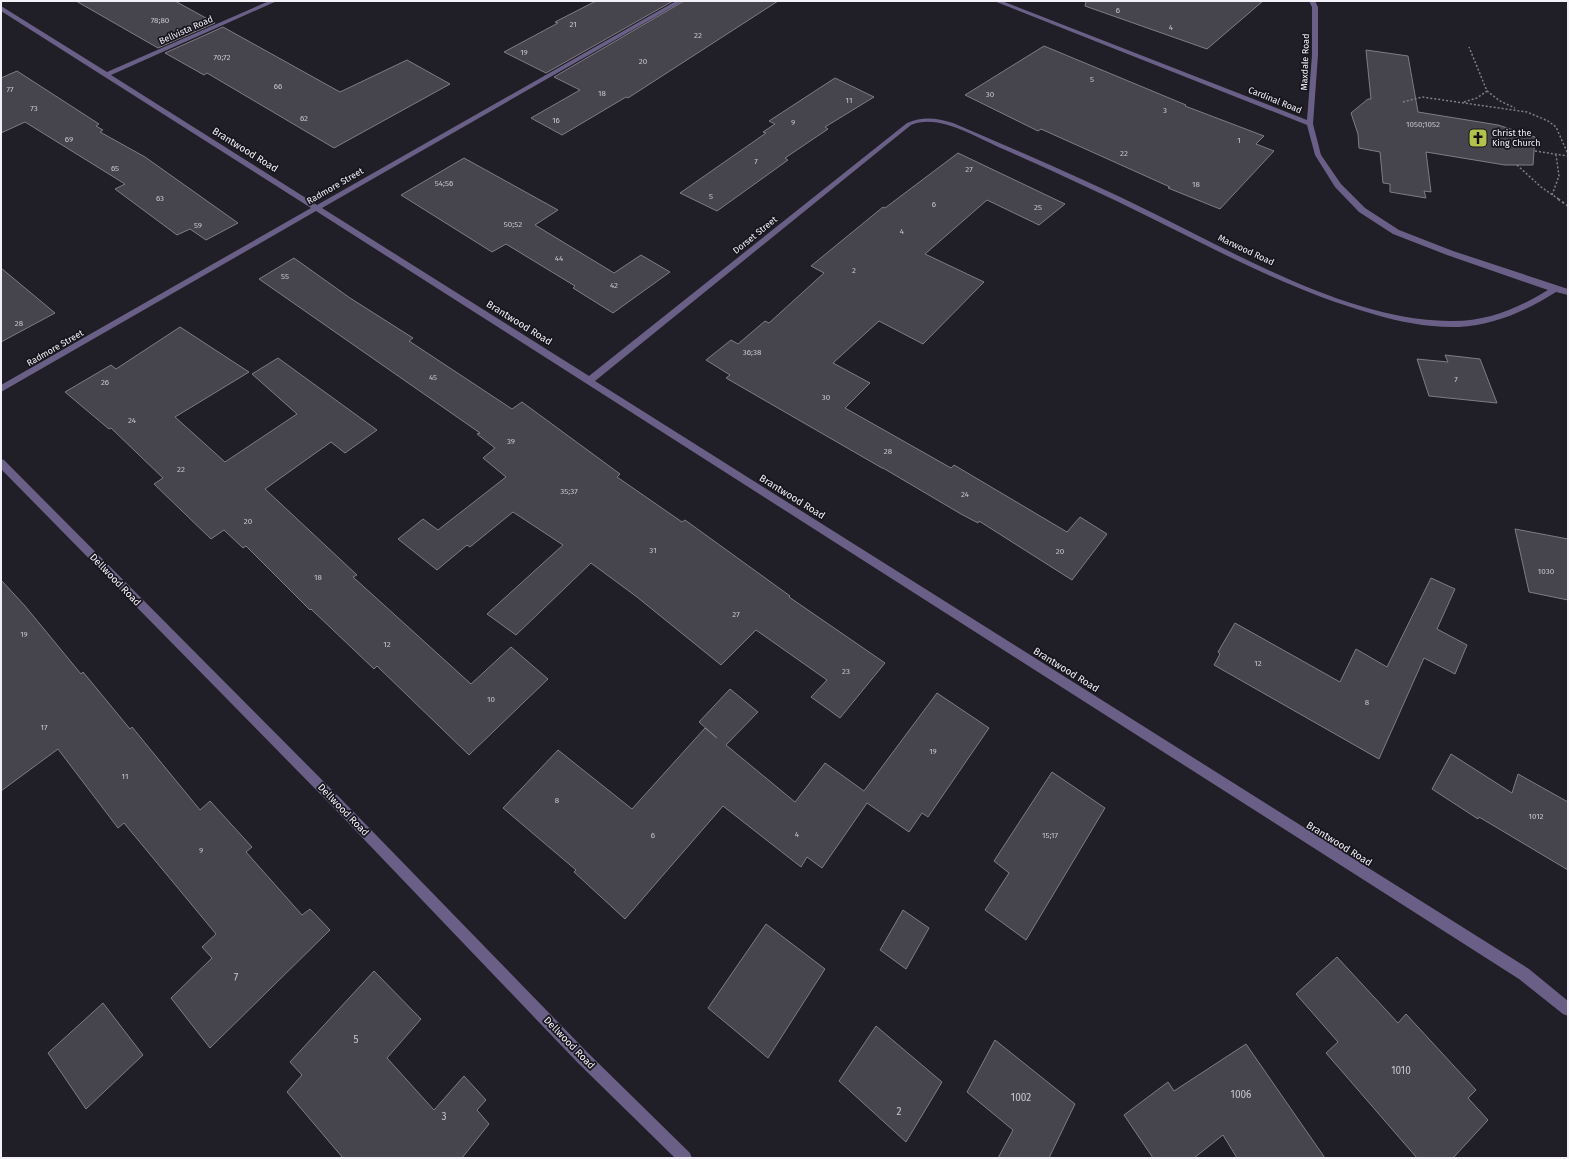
<svg xmlns="http://www.w3.org/2000/svg" width="1569" height="1159" font-family="'Fira Sans',sans-serif">
<style>
.building{fill:#46444d;stroke:#7e7c86}
.lines{fill:none;stroke-linecap:round;stroke-linejoin:round}
.path-far1{stroke:#817f86;stroke-width:1.5;stroke-dasharray:2 2;stroke-linecap:butt}
.path{stroke:#817f86;stroke-width:2;stroke-dasharray:2.5 2.5;stroke-linecap:butt}
.street{fill:#6a6087;fill-rule:evenodd}
.labels{text-anchor:middle;dominant-baseline:central;stroke-width:3.5;stroke-linejoin:round;paint-order:stroke}
.number-label{font-size:8px;fill:#c8c6cc}
.far-street-label{font-size:9px;fill:#f3f1f7;stroke:#17151d}
.far-poi-label{font-size:9px;fill:#f3f1f7;stroke:#17151d;text-anchor:start}
.street-label{font-size:10px;fill:#f3f1f7;stroke:#17151d}
.near-number-label{font-size:10px;fill:#c8c6cc}
</style>
<rect width="100%" height="100%" fill="#201e26"/>
<!-- building -->
<g class="building">
<polygon points="76,1 175,1 215,23 158,48"/>
<polygon points="596,1 673,1 546,73 504,52 558,23 555,22"/>
<polygon points="684,1 778,1 628,98 626,97 562,135 531,118 580,90 554,77"/>
<polygon points="1086,1 1263,1 1207,49 1085,6"/>
<polygon points="223,27 340,92 407,60 450,84 334,148 207,73 204,75 165,53"/>
<polygon points="1044,46 1186,105 1185,106 1264,136 1256,144 1274,151 1220,209 1168,188 1170,187 1041,129 1038,131 965,95"/>
<polygon points="1366,50 1408,56 1418,112 1498,125 1535,137 1533,165 1505,165 1426,152 1431,192 1424,191 1426,198 1390,192 1390,184 1383,183 1380,152 1359,148 1358,134 1351,113 1368,99 1371,99"/>
<polygon points="17,71 99,124 96,126 103,130 100,132 145,157 238,223 206,240 190,229 177,235 115,189 125,184 25,122 1,133 1,78"/>
<polygon points="835,78 874,97 825,127 828,129 785,158 788,160 717,211 680,193 766,133 763,132 775,124 769,121"/>
<polygon points="958,153 1065,204 1039,225 987,200 925,254 984,282 923,344 879,321 833,363 870,383 845,408 951,468 954,465 1067,532 1080,517 1107,534 1072,580 979,521 978,523 961,514 883,468 882,468 726,378 730,375 706,360 731,340 738,344 765,321 769,323 824,273 811,266 883,207 885,208"/>
<polygon points="464,158 558,210 535,225 614,273 641,255 670,272 613,313 573,288 575,286 506,244 492,252 401,195"/>
<polygon points="294,258 350,298 413,338 409,341 512,409 522,402 620,474 617,477 682,522 685,520 790,596 789,597 885,663 840,718 811,697 827,680 756,630 721,665 637,597 591,563 516,635 487,614 563,545 513,512 470,547 467,545 437,570 398,539 423,519 438,530 506,477 483,458 495,448 477,434 480,433 259,279"/>
<polygon points="1,268 55,313 1,342"/>
<polygon points="180,327 249,372 175,417 225,462 297,414 252,374 278,358 377,430 345,453 331,442 265,489 357,575 353,577 471,684 511,647 548,679 469,755 377,666 374,669 311,609 310,610 246,546 243,548 224,530 211,539 154,484 163,478 111,428 109,429 65,392 111,365 116,369"/>
<polygon points="1445,355 1480,359 1497,403 1429,396 1417,359 1448,362"/>
<polygon points="1515,529 1568,539 1568,600 1529,592"/>
<polygon points="1431,578 1455,589 1437,629 1467,645 1455,674 1424,658 1379,759 1214,665 1220,654 1218,652 1235,623 1340,682 1356,649 1387,667"/>
<polygon points="1,580 25,606 81,674 83,672 130,729 132,727 200,810 210,801 252,847 246,852 302,915 310,909 330,930 210,1048 171,998 212,958 202,947 216,934 124,823 118,828 58,749 1,791"/>
<polygon points="730,689 758,712 726,745 795,802 825,763 864,791 937,693 989,728 928,817 922,813 909,832 867,803 822,868 807,857 801,867 723,806 625,919 574,872 576,870 503,808 558,750 632,809 705,728 717,738 699,722"/>
<polygon points="1451,754 1512,793 1518,774 1568,802 1568,870 1479,817 1478,819 1432,789"/>
<polygon points="1052,772 1105,808 1026,940 985,910 1009,873 994,861"/>
<polygon points="903,910 929,928 906,969 880,950"/>
<polygon points="766,924 825,969 768,1058 708,1008"/>
<polygon points="1337,957 1398,1023 1406,1014 1476,1090 1468,1098 1488,1120 1453,1158 1417,1158 1326,1053 1338,1042 1296,994"/>
<polygon points="374,971 421,1019 387,1058 434,1110 464,1076 486,1100 477,1110 489,1124 462,1158 343,1158 287,1092 302,1075 290,1062"/>
<polygon points="103,1003 143,1055 86,1109 48,1053"/>
<polygon points="876,1026 942,1082 906,1142 839,1081"/>
<polygon points="995,1040 1075,1104 1049,1158 998,1158 1013,1130 967,1092"/>
<polygon points="1246,1044 1325,1158 1237,1158 1223,1135 1194,1158 1153,1158 1124,1115 1168,1082 1174,1091"/>
</g>
<g class="lines">
<!-- path-far1 -->
<g class="path-far1">
<polyline points="1487,91 1500,101 1515,108"/>
<polyline points="1403,102 1422,97 1527,112 1548,121 1556,127 1568,154"/>
<polyline points="1464,102 1477,98 1487,91 1469,47"/>
<polyline points="1535,151 1568,156"/>
<polyline points="1517,165 1541,187 1560,200"/>
<polyline points="1552,195 1559,176 1556,155"/>
</g>
<!-- path -->
<polyline class="path" points="1558,199 1568,206"/>
<!-- street -->
<g class="street">
<path d="M269 1H277L111 75 317 205 676 1H683L322 208 589 376 907 123C923 116 937 118 953 123 1021 152 1088 181 1153 213 1241 256 1350 320 1449 321 1486 322 1517 309 1548 290L1447 255 1393 234 1359 212 1335 187 1315 155 1307 125 994 1H1002L1307 120 1312 55V7L1309 1H1315L1318 7V55L1313 124 1321 155 1341 184 1365 208 1399 230 1453 251 1568 289V295L1556 292C1526 311 1495 325 1459 327 1430 328 1400 322 1373 314 1294 292 1222 253 1149 217 1101 193 1052 171 1003 149 977 138 939 113 911 125L595 381 1529 969 1568 1001V1016L1563 1014 1519 979 316 211 1 392V385L311 208 1 11V6L107 72Z"/>
<polygon points="1,459 4,460 342,800 588,1053 690,1153 692,1158 675,1158 578,1063 334,808 1,469"/>
</g>
</g>
<!-- icons -->
<defs>
<g id="church-square" transform="scale(1)"><rect x="-9" y="-9" width="18" height="18" rx="4" fill="#b3c24b" stroke="#17151d"/><path d="M-1.2-6h2.4v3.5h3.3v2.4h-3.3V6h-2.4V-.1h-3.3v-2.4h3.3Z" fill="#111"/></g>
</defs>
<g fill-rule="evenodd">
<use href="#church-square" x="1478" y="138"/>
</g>
<g class="labels">
<!-- number labels -->
<g class="number-label">
<text x="1118" y="10">6</text>
<text x="160" y="20">78;80</text>
<text x="573" y="24">21</text>
<text x="1171" y="27">4</text>
<text x="698" y="35">22</text>
<text x="524" y="52">19</text>
<text x="222" y="57">70;72</text>
<text x="643" y="61">20</text>
<text x="1092" y="79">5</text>
<text x="278" y="86">66</text>
<text x="10" y="89">77</text>
<text x="602" y="93">18</text>
<text x="990" y="94">30</text>
<text x="849" y="100">11</text>
<text x="34" y="108">73</text>
<text x="1165" y="110">3</text>
<text x="304" y="118">62</text>
<text x="556" y="120">16</text>
<text x="793" y="122">9</text>
<text x="1423" y="124">1050;1052</text>
<text x="69" y="139">69</text>
<text x="1239" y="140">1</text>
<text x="1124" y="153">22</text>
<text x="756" y="161">7</text>
<text x="115" y="168">65</text>
<text x="969" y="169">27</text>
<text x="444" y="183">54;56</text>
<text x="1196" y="184">18</text>
<text x="711" y="196">5</text>
<text x="160" y="198">63</text>
<text x="934" y="204">6</text>
<text x="1038" y="207">25</text>
<text x="513" y="224">50;52</text>
<text x="198" y="225">59</text>
<text x="902" y="231">4</text>
<text x="559" y="258">44</text>
<text x="854" y="270">2</text>
<text x="285" y="276">55</text>
<text x="614" y="285">42</text>
<text x="19" y="323">28</text>
<text x="752" y="352">36;38</text>
<text x="433" y="377">45</text>
<text x="1456" y="379">7</text>
<text x="105" y="382">26</text>
<text x="826" y="397">30</text>
<text x="132" y="420">24</text>
<text x="511" y="441">39</text>
<text x="888" y="451">28</text>
<text x="181" y="469">22</text>
<text x="569" y="491">35;37</text>
<text x="965" y="494">24</text>
<text x="248" y="521">20</text>
<text x="653" y="550">31</text>
<text x="1060" y="551">20</text>
<text x="1546" y="571">1030</text>
<text x="318" y="577">18</text>
<text x="736" y="614">27</text>
<text x="24" y="634">19</text>
<text x="387" y="644">12</text>
<text x="1258" y="663">12</text>
<text x="846" y="671">23</text>
<text x="491" y="699">10</text>
<text x="1367" y="702">8</text>
<text x="44" y="727">17</text>
<text x="933" y="751">19</text>
<text x="125" y="776">11</text>
<text x="557" y="800">8</text>
<text x="1536" y="816">1012</text>
<text x="797" y="834">4</text>
<text x="653" y="835">6</text>
<text x="1050" y="835">15;17</text>
<text x="201" y="850">9</text>
</g>
<!-- far-street labels -->
<g class="far-street-label">
<text transform="translate(186 30) rotate(-24)">Bellvista Road</text>
<text transform="translate(1305 62) rotate(-88)">Maxdale Road</text>
<text transform="translate(1275 100) rotate(22)">Cardinal Road</text>
<text transform="translate(335 186) rotate(-30)">Radmore Street</text>
<text transform="translate(755 235) rotate(-39)">Dorset Street</text>
<text transform="translate(1246 250) rotate(25)">Marwood Road</text>
<text transform="translate(55 348) rotate(-30)">Radmore Street</text>
</g>
<!-- far-poi labels -->
<g class="far-poi-label">
<text x="1492" y="133">Christ the<tspan x="1492" dy="10">King Church</tspan></text>
</g>
<!-- street labels -->
<g class="street-label">
<text transform="translate(245 150) rotate(32)">Brantwood Road</text>
<text transform="translate(519 323) rotate(32)">Brantwood Road</text>
<text transform="translate(792 497) rotate(32)">Brantwood Road</text>
<text transform="translate(115 580) rotate(46)">Dellwood Road</text>
<text transform="translate(1066 670) rotate(32)">Brantwood Road</text>
<text transform="translate(343 810) rotate(46)">Dellwood Road</text>
<text transform="translate(1339 844) rotate(32)">Brantwood Road</text>
<text transform="translate(569 1043) rotate(46)">Dellwood Road</text>
</g>
<!-- near-number labels -->
<g class="near-number-label">
<text x="236" y="978">7</text>
<text x="356" y="1040">5</text>
<text x="1401" y="1071">1010</text>
<text x="1241" y="1095">1006</text>
<text x="1021" y="1098">1002</text>
<text x="899" y="1112">2</text>
<text x="444" y="1117">3</text>
</g>
</g>
<!-- border -->
<rect width="1569" height="1159" fill="none" stroke="#f3f1f7" stroke-width="4"/>
</svg>
